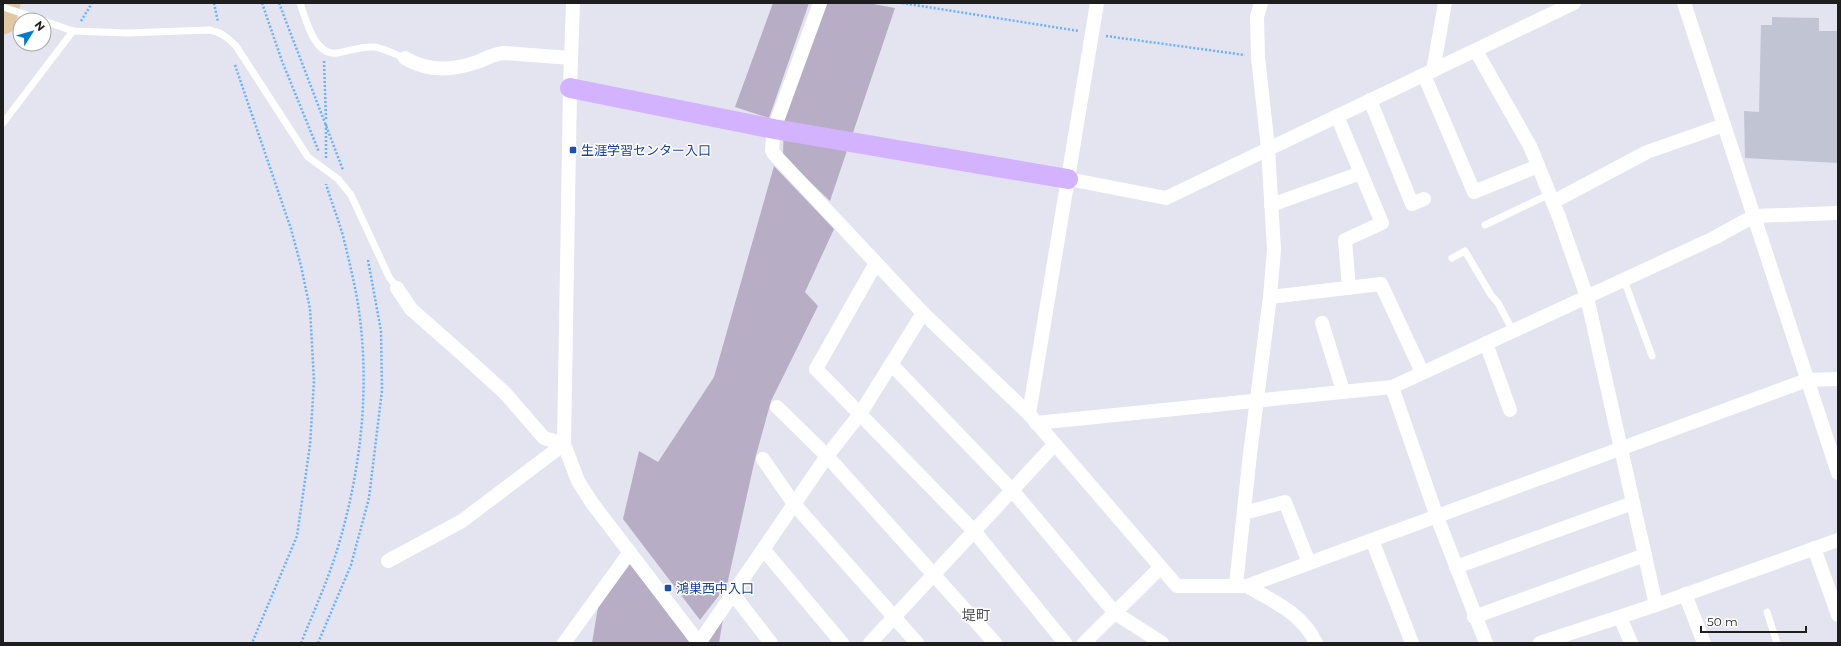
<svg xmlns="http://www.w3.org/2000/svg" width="1841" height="646" font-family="Montserrat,'Noto Sans JP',sans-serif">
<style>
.construction{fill:#b7aec5}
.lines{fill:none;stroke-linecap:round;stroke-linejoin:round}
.river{stroke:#e1c8a0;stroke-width:25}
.building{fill:#c0c4d3}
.path{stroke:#65b3ff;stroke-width:2.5;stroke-dasharray:2 2;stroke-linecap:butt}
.lane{stroke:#fff;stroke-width:7}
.street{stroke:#fff;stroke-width:14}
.secondary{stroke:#d4b3fe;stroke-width:20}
.transit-dot{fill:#1a4fb4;stroke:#fff;stroke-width:1.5}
.labels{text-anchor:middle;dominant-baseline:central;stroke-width:3;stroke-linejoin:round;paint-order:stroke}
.transit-label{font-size:13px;fill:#164399;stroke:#fff;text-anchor:start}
.neighbourhood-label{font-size:14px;fill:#515151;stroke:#fff}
</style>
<rect width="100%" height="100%" fill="#e4e3f0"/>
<!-- construction -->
<g class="construction">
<polygon points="773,3 809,3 769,118 735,107"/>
<polygon points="827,3 868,3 895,8 830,201 783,156 784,114"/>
<polygon points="774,166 834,229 805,292 818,306 771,401 755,459 727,585 700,620 623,519 639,451 658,462 714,377"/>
<polygon points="629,563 648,587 690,643 592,643 598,607"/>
<polygon points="723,619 719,643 710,643 709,641"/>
</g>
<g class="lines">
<!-- river -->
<polyline class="river" points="3,22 8,3"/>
</g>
<!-- building -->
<polygon class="building" points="1772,17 1819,18 1819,31 1838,31 1838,163 1745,158 1744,111 1759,112 1761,25 1772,25"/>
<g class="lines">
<!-- path -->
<g class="path">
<polyline points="214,3 218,22"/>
<polyline points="262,3 282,61 319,152"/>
<polyline points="279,3 343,170"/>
<polyline points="902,3 1079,31"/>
<polyline points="81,21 92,3"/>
<polyline points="1106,36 1245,55"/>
<polyline points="324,61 326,119"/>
<polyline points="235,65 291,229 301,266 310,309 314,381 310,445 297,536 252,643"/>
<polyline points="326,124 326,159"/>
<path d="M301 643C314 611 328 580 338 547 362 466 371 381 357 298 353 277 348 256 343 236 338 218 331 201 326 184"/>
<polyline points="318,643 351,565 369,498 382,390 381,331 368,260"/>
</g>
<!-- lane -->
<g class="lane">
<path d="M300 3C306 19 314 56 337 53 350 51 361 46 374 47 384 48 396 55 405 58"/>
<polyline points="3,7 42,20"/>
<path d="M44 21 73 31 127 33 209 30C221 32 227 37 236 46L308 157 338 179 351 195 389 277 397 288"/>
<polyline points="3,123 73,31"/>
<polyline points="1485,225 1550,194"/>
<polyline points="1452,258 1465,251 1491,295 1498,303 1513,331"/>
<polyline points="1624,280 1652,356"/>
<polyline points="1767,612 1777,643"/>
</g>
<!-- street -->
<g class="street">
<polyline points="573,3 570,88 564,444 578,481 592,503 699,643"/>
<polyline points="820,3 774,129 772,150 774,154 923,313 1029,414 1177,586 1247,586 1807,380 1838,379"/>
<polyline points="1684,3 1838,473"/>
<polyline points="1476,51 1530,146 1559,217 1587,297 1656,605"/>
<path d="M405 58C430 73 455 70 480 61 488 57 495 54 504 53L571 58"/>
<polyline points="1433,71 1445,3"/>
<polyline points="1424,75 1474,192 1538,166"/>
<polyline points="1370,100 1412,204 1424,199"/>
<polyline points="1337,116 1382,223 1345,240 1349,288"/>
<polyline points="1068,179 1166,198 1574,3"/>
<polyline points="1553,202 1647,152 1724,125"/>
<polyline points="1271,205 1361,173"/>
<polyline points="876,263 816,369 974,531 1065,643"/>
<polyline points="397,288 411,309 462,354 505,393 544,438 564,444"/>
<polyline points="1270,297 1381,284 1422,372"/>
<polyline points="1322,323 1343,391"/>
<polyline points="1486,343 1510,410"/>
<polyline points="891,364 1012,490 1115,613 1162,643"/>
<polyline points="1392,387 1437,517 1486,643"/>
<polyline points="777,407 827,456 995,643"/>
<polyline points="1029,414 1097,3"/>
<polyline points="1036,423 1392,387 1714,238 1754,216 1838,213"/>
<polyline points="763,459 794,504 917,643"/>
<polyline points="1244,513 1285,502 1309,563"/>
<polyline points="1372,540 1412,643"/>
<polyline points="1814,548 1838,615"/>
<polyline points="764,550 842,643"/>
<polyline points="388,561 462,521 564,444"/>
<polyline points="1456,567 1633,503"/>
<polyline points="1236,585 1250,454 1270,297 1274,250 1268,148 1258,57 1257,17 1261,3"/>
<path d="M1247 586C1274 602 1302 613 1316 643"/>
<polyline points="733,594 771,643"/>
<polyline points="1685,594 1704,643"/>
<polyline points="1474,617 1645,555"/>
<polyline points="1620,617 1631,643"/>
<polyline points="564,643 630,552"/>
<polyline points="699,643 827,456 860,414 923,313"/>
<polyline points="870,643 1054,445"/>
<polyline points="1084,643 1160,568"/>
<polyline points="1540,643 1656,605 1838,540"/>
</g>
<!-- secondary -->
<polyline class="secondary" points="570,88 774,129 1068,179"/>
</g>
<!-- markers -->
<g class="transit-dot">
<rect x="569" y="146" width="8" height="8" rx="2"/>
<rect x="664" y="584" width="8" height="8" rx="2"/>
</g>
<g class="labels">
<!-- transit labels -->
<g class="transit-label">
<text x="581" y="150">生涯学習センター入口</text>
<text x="676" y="588">鴻巣西中入口</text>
</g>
<!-- neighbourhood labels -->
<g class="neighbourhood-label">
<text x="976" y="615">堤町</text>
</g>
</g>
<!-- border -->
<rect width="1841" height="646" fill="none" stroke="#1e1e1e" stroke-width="8"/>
<!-- north arrow -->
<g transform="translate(32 32) rotate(53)"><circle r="19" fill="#ffffff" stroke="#a5a5a5"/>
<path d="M0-3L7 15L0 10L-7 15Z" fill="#007ccc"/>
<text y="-6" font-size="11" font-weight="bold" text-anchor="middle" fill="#1e1e1e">N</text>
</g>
<!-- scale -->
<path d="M1701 626v6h105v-6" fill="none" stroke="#1e1e1e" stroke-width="2"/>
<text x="1707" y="626" font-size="12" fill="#1e1e1e" stroke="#ffffff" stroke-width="3" paint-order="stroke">50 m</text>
</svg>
